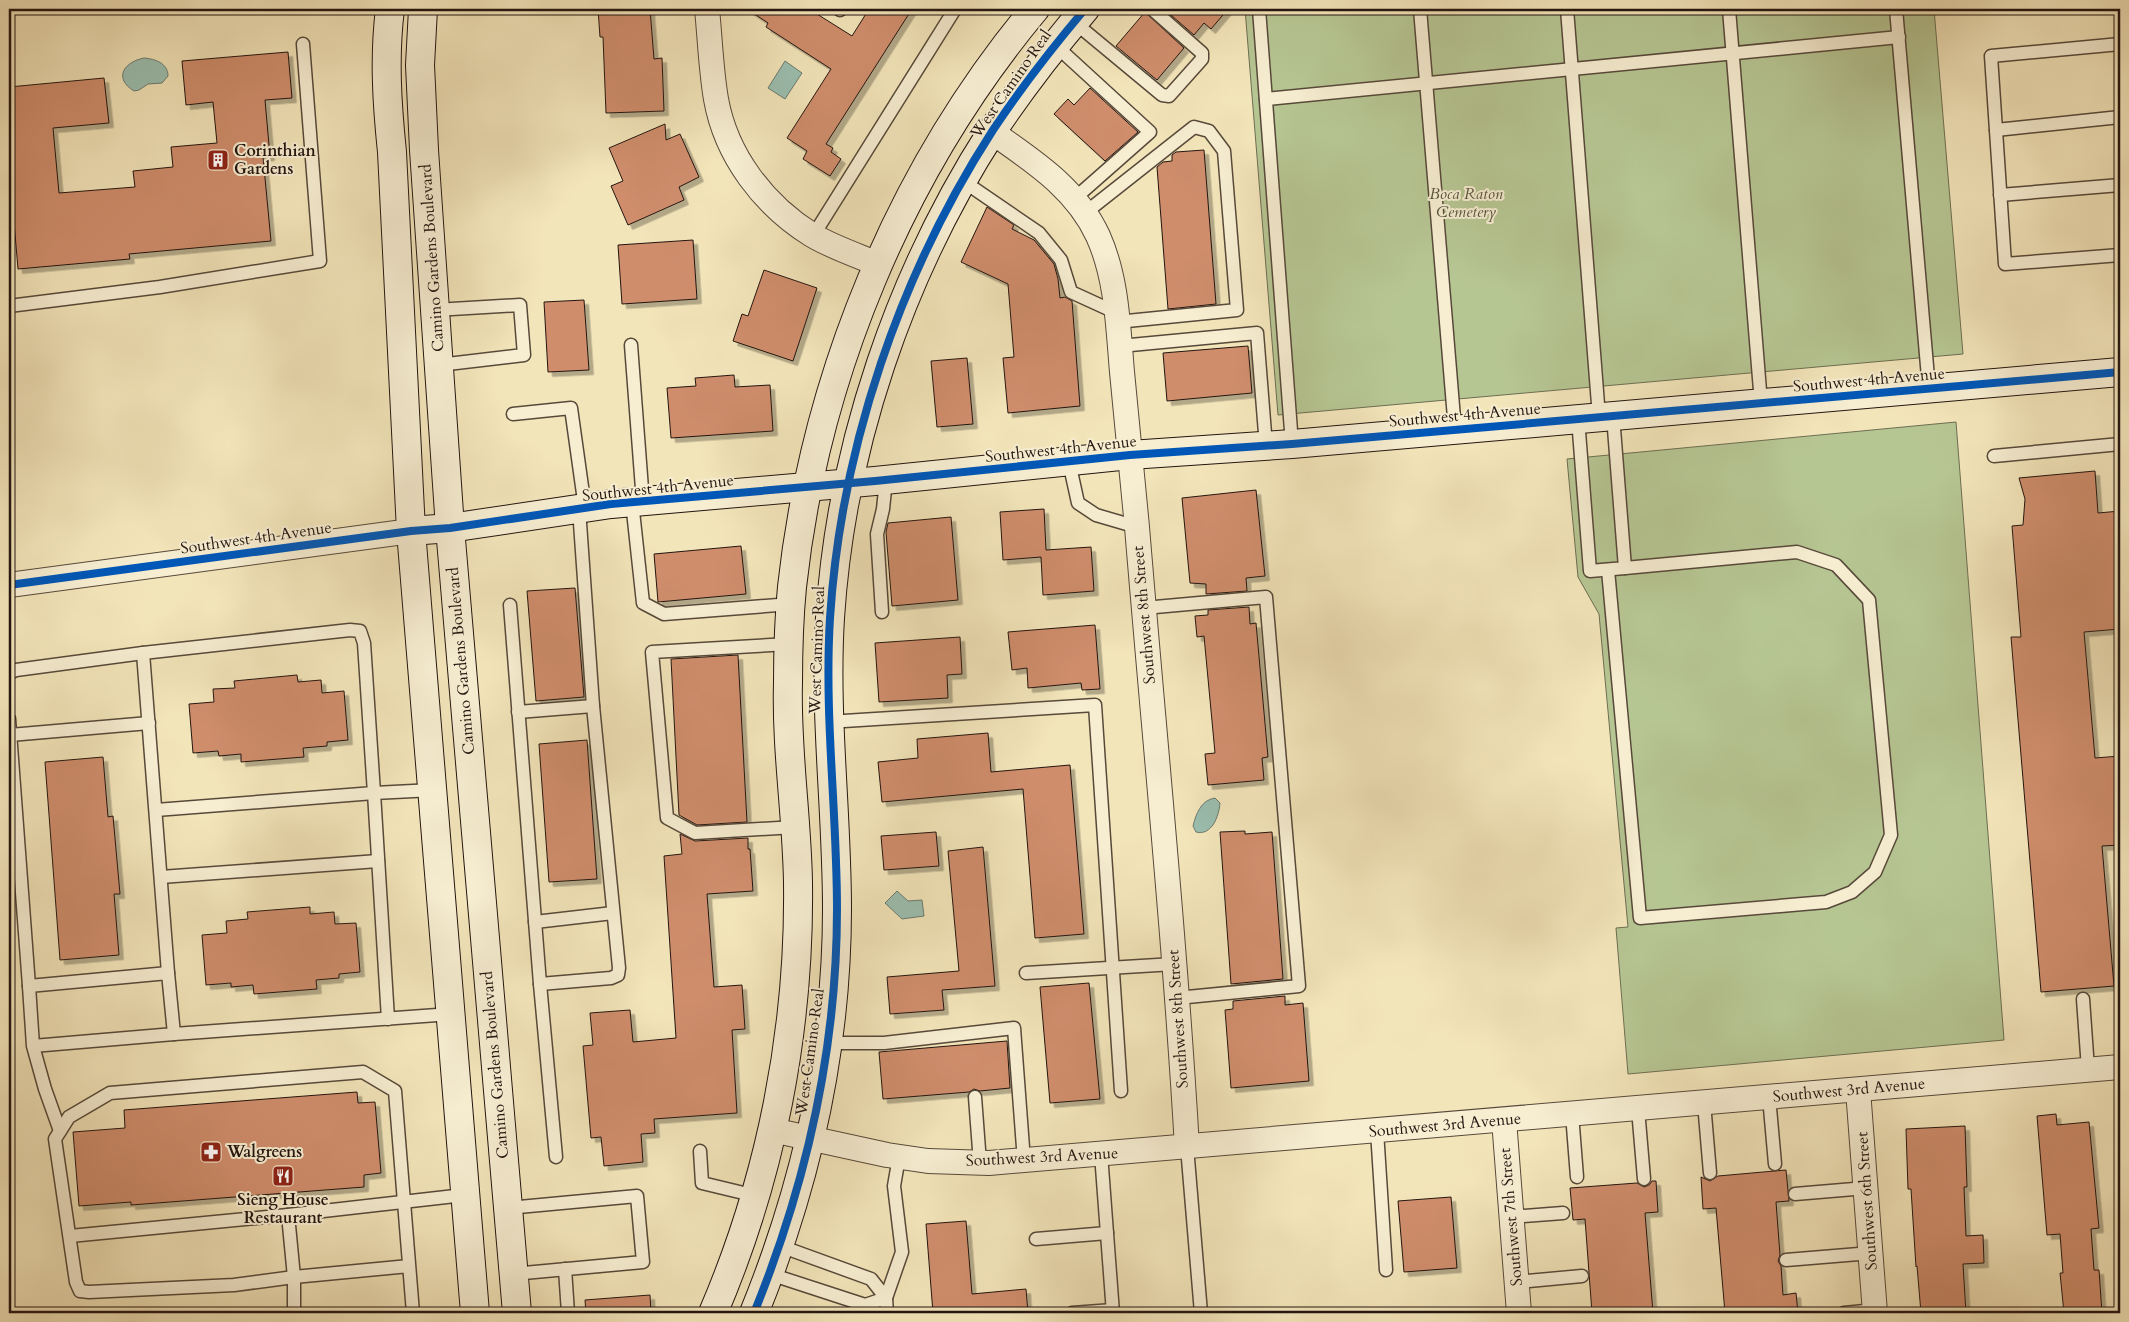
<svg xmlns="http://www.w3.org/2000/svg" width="2129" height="1322" font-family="Cardo,serif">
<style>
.green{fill:#b6c693;stroke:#6c6e52}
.water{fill:#9bbfb0;stroke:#6b7b70}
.building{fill:#cf8d6c;stroke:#231510;filter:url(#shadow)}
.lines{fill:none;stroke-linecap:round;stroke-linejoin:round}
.lane-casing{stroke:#57493a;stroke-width:15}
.street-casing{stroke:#57493a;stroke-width:26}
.secondary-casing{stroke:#231510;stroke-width:30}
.lane{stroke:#f7eed2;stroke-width:12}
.street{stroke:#f7eed2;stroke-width:24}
.secondary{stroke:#f7eed2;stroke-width:28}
.cycleway-casing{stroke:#f7eed2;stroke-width:11}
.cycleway{stroke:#0057b8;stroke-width:8}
.labels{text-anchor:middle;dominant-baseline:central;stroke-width:4;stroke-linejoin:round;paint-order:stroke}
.street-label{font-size:16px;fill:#231510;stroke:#f7eed2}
.poi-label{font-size:16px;font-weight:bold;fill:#231510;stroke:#f7eed2;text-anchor:start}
.park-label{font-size:16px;font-style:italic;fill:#56533e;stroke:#f7eed2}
</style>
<defs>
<filter id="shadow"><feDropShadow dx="4.5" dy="4.5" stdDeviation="0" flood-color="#0004"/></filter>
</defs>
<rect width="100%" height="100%" fill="#f3e5ba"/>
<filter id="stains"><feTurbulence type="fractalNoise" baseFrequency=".004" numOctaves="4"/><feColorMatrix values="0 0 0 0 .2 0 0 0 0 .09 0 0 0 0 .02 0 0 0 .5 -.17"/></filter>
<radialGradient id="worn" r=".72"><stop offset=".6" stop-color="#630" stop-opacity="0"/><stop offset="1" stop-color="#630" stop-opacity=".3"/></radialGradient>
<!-- green -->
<g class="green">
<polygon points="1245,9 1934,9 1963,354 1278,415"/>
<polygon points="1956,422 2004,1040 1628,1074 1616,928 1628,927 1599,614 1578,577 1567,459"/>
</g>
<!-- water -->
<g class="water">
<path d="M144 58C155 59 168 63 168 76L162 83 148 84 139 90 134 91C113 78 124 62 144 58Z"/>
<polygon points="785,61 802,73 785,99 768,88"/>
<path d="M1215 798 1220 803C1219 816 1212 836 1196 832L1193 826C1196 814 1201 800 1215 798Z"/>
<polygon points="897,891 908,901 922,900 924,916 902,919 885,903"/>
</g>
<!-- building -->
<g class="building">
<polygon points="598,9 650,9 654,59 662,58 664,111 606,113 603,37 600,37"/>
<polygon points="747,9 809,9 852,36 869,9 912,9 826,144 833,148 831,152 841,159 830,176 803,159 807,151 787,138 831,69 766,27 768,23"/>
<polygon points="1164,9 1228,9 1211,29 1204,23 1194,35"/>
<polygon points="1145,12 1184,48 1157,80 1116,46"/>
<polygon points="288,52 292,98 265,100 270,156 263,157 271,241 129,254 130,259 18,269 9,163 9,87 104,78 109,123 53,128 59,193 135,187 133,171 173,167 171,147 217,143 213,102 186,105 182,61"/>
<polygon points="1090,88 1138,132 1105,161 1054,114 1068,99 1074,105"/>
<polygon points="665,124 666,140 680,134 699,177 679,187 684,200 628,225 611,186 623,181 609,148"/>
<polygon points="1204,150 1216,304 1168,309 1157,167 1163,162 1172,161 1172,155 1176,152"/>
<polygon points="987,207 1014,225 1012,229 1034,240 1054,264 1058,279 1060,298 1065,297 1072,301 1080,406 1008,413 1003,358 1014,357 1008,284 961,262"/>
<polygon points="693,240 697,299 622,304 618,245"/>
<polygon points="764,270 817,288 793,361 733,341 742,314 748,316"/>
<polygon points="584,300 589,370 548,372 544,302"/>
<polygon points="1248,346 1252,393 1167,401 1163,353"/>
<polygon points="967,358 973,424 937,427 931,361"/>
<polygon points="734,375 735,387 770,385 773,431 671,438 667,388 696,386 695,378"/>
<polygon points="2095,471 2098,513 2120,511 2120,629 2084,632 2095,758 2120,756 2120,845 2102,846 2114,986 2041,992 2011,637 2021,637 2012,526 2023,525 2025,499 2019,478"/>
<polygon points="1256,490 1265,576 1246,578 1247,591 1206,594 1206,584 1190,583 1182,498"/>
<polygon points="1044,509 1046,550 1091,547 1094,591 1043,595 1041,557 1003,560 1000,512"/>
<polygon points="951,517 958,600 892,606 886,532 888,523"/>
<polygon points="741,546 746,594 658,602 654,554"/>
<polygon points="575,588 584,697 536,701 527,591"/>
<polygon points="1249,607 1250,624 1256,623 1268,757 1262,758 1264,780 1208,785 1205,754 1215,753 1204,636 1197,637 1195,616 1208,615 1208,610"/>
<polygon points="1095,625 1100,689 1082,690 1081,683 1028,688 1027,668 1012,670 1008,632"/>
<polygon points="960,637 962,674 947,675 948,698 879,702 875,643"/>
<polygon points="738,655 747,822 697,825 679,815 671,659"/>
<polygon points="297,675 298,682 321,680 322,693 344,691 348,740 327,742 327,746 303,748 304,757 241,762 241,754 219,756 218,751 193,753 189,704 214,702 213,689 235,688 234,681"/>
<polygon points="988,733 991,772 1070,765 1084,934 1035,938 1023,789 882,802 878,762 918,758 917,739"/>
<polygon points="587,740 597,879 549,882 539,744"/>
<polygon points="103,757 108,817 113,816 120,894 114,894 119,955 60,960 45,762"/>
<polygon points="1245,831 1245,834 1272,832 1283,979 1231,984 1220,832"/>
<polygon points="936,832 939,866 884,870 881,836"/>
<polygon points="680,834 695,841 748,838 748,849 750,849 753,891 707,894 714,987 742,985 745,1029 732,1030 737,1113 654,1119 655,1133 641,1134 643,1162 604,1166 601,1137 591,1138 583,1046 593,1045 590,1013 630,1010 633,1042 676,1038 664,856 682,854"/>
<polygon points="983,847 995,986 942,990 944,1010 890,1014 887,977 959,971 948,851"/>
<polygon points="310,907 310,914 334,912 335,924 356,923 360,972 339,974 339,978 316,980 317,989 254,994 253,985 231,987 231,983 206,985 202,935 227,933 226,921 248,919 247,912"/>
<polygon points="1089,983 1100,1099 1050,1103 1040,987"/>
<polygon points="1285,996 1285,1005 1303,1003 1309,1081 1231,1088 1225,1010 1233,1009 1233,1001"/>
<polygon points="1007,1041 1010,1088 980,1091 974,1089 969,1092 883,1099 879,1052"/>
<polygon points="357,1092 358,1103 375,1102 381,1173 364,1175 364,1187 131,1205 131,1202 79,1206 73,1132 125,1128 124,1110"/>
<polygon points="2056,1114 2057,1125 2089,1122 2099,1228 2091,1229 2094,1270 2099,1270 2102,1313 2064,1313 2060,1273 2063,1273 2060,1234 2047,1235 2037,1116"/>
<polygon points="1965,1126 1967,1187 1964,1187 1966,1236 1983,1235 1984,1263 1963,1264 1966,1313 1921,1313 1917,1266 1916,1267 1911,1189 1908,1189 1906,1129"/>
<polygon points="1786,1170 1789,1201 1776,1202 1780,1255 1778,1261 1781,1266 1783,1295 1796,1293 1798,1313 1725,1313 1716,1208 1703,1209 1701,1177 1710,1181 1718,1176"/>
<polygon points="1652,1181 1656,1181 1658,1212 1645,1213 1653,1313 1592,1313 1585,1219 1573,1220 1570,1188 1637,1183 1644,1187 1649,1185"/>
<polygon points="1451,1197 1457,1268 1404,1272 1398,1201"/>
<polygon points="966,1221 972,1294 1026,1289 1028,1313 933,1313 926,1224"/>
<polygon points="650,1295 651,1313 586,1313 585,1300"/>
</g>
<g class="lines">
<!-- lane casing -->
<g class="lane-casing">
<g id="lane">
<polyline points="840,9 840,10"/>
<polyline points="1259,9 1292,444"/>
<polyline points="1420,9 1455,430"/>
<polyline points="1567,9 1599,417"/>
<polyline points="1729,9 1761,403"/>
<polyline points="1896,9 1929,389"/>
<polyline points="1074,22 1162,95 1169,96 1202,59 1202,53 1152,9"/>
<polyline points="2120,44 1991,56 2005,264 2120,255"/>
<polyline points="1055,45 1150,132 1074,199"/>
<polyline points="1266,99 1899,37"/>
<polyline points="1996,130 2120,117"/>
<polyline points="963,181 1039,233 1061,260 1071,292 1117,313"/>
<polyline points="2000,195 2120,185"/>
<polyline points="1085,213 1194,127 1209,131 1224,151 1237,310 1117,322"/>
<polyline points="813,236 955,9"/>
<polyline points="9,306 160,287 320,261 303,44"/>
<polyline points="435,310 520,305 524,355 439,365"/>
<polyline points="631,345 643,502"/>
<polyline points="1120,346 1257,333 1266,446"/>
<polyline points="513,414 571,408 585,508"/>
<polyline points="1578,419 1590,571 1625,568 1613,416"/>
<polyline points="1994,456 2120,444"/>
<polyline points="1069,462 1078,503 1096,515 1137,527"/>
<polyline points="632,502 643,603 664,614 791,604"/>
<polyline points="1608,570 1640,918 1826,902 1852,892 1875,872 1891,835 1869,600 1836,565 1797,552 1625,568"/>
<polyline points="510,605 540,984 611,978 618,975 619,968 593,706 579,509"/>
<polyline points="1144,608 1266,597 1299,986 1177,998"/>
<polyline points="882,612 877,534 883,509 886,480"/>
<polyline points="789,644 652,652 667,818 695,833 795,827"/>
<polyline points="143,653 168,973"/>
<polyline points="9,673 16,670 143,653 350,630 360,631 364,643 374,793 156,810"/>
<polyline points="518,712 593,706"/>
<polyline points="9,719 29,986"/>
<polyline points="828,722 1095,705 1121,1091"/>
<polyline points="10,735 149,723"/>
<polyline points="161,877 378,861"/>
<polyline points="535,922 613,913"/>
<polyline points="1026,973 1174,964"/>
<polyline points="540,984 556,1157"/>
<polyline points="2083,999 2088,1069"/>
<polyline points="388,1019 374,793 433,790"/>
<polyline points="174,1034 451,1014"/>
<polyline points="827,1043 884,1043 1014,1028 1024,1161"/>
<polyline points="33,1046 29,986 168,973 174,1034 33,1046 45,1089 60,1131"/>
<polyline points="975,1097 980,1163"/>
<polyline points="1769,1097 1775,1164"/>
<polyline points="1704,1103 1710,1173"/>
<polyline points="1638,1109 1644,1179"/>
<polyline points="1572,1114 1577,1177"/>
<polyline points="1377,1131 1386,1270"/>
<polyline points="1187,1147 1201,1313"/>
<polyline points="700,1151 702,1183 756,1196"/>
<polyline points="1101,1154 1113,1313"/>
<polyline points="1795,1194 1866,1188"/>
<polyline points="507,1208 637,1196 643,1262 513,1274"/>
<polyline points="1511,1217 1563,1213"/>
<polyline points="70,1236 288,1215"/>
<polyline points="1036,1239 1107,1233"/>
<polyline points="780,1246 871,1279 886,1298"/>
<polyline points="1786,1260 1871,1253"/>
<path d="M409 1266 294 1277 234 1285 89 1292 80 1291 76 1282 55 1139 69 1117 110 1093 363 1072 395 1091C401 1165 407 1239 413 1313"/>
<polyline points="565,1269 568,1313"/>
<polyline points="770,1274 865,1305 886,1298"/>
<polyline points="1517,1282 1582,1276"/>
<polyline points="294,1313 294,1277 288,1215 464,1195"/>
<polyline points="887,1313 886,1298 902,1252 894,1186 899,1157"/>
<polyline points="1072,1313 1113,1310"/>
<polyline points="1844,1313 1875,1310"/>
</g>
</g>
<!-- street casing -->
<g class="street-casing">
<g id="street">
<path d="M707 9C710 39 711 70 716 99 726 156 764 205 812 235 832 247 856 255 878 264"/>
<path d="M992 132C1033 161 1076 188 1098 236 1117 278 1118 326 1122 372 1127 424 1132 475 1137 527 1154 734 1175 940 1187 1147"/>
<polyline points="9,585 411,531"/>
<polyline points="1858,1090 1875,1313"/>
<polyline points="1504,1120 1519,1313"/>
<polyline points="772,1130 887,1155 928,1161 989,1163 2120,1067"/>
</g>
</g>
<!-- secondary casing -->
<g class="secondary-casing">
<g id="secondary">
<path d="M390 9C384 57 387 104 392 152L411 531 475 1313"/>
<polyline points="423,9 420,65 424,150 450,528 517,1313"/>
<polyline points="411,531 450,528 611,504 875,481 1130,455 1292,444 2120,372"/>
<path d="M713 1313C771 1178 800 1030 798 883 797 816 786 750 788 683 788 651 789 618 792 587 815 377 900 171 1035 9"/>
<path d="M754 1313C806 1185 837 1048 837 909 837 811 824 715 830 618 841 447 900 274 993 130 1021 88 1052 48 1085 9"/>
</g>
</g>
<!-- lane -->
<use href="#lane" class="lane"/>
<!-- street -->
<use href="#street" class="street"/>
<!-- secondary -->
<use href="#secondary" class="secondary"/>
<!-- cycleway casing -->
<g class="cycleway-casing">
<g id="cycleway">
<polyline points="9,585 411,531 450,528 611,504 875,481 1130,455 1292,444 2120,372"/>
<path d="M754 1313C806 1185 837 1048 837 909 837 811 824 715 830 618 841 447 900 274 993 130 1021 88 1052 48 1085 9"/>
</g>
</g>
<!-- cycleway -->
<use href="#cycleway" class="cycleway"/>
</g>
<!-- icons -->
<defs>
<g id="building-square" transform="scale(1.125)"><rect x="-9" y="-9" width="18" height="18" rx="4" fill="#8f2418" stroke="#f7eed2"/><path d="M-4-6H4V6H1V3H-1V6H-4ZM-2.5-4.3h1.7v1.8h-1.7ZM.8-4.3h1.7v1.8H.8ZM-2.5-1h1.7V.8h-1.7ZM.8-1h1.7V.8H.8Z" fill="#fff"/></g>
<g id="pharmacy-square" transform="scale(1.125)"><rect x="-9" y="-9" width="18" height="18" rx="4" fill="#8f2418" stroke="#f7eed2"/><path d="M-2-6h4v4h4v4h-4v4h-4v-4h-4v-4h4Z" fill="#fff"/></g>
<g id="restaurant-square" transform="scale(1.125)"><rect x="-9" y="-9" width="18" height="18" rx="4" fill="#8f2418" stroke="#f7eed2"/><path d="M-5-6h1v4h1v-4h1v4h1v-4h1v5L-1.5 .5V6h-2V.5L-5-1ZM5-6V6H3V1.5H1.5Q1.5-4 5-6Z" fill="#fff"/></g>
</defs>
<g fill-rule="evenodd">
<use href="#building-square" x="218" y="160"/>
<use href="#pharmacy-square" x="211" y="1152"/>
<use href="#restaurant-square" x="283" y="1176"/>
</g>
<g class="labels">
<!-- street labels -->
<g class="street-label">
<text transform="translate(1011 84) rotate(-55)">West Camino Real</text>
<text transform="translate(432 258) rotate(-94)">Camino Gardens Boulevard</text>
<text transform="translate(1869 380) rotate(-5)">Southwest 4th Avenue</text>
<text transform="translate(1465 415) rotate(-5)">Southwest 4th Avenue</text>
<text transform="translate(1061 449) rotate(-6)">Southwest 4th Avenue</text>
<text transform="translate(658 488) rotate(-6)">Southwest 4th Avenue</text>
<text transform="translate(256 538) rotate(-8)">Southwest 4th Avenue</text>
<text transform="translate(1144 615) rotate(-95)">Southwest 8th Street</text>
<text transform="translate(817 650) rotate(-88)">West Camino Real</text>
<text transform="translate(461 661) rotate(-95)">Camino Gardens Boulevard</text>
<text transform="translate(1178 1019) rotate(-94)">Southwest 8th Street</text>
<text transform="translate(810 1052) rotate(-82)">West Camino Real</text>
<text transform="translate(495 1065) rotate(-95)">Camino Gardens Boulevard</text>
<text transform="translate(1849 1090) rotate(-5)">Southwest 3rd Avenue</text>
<text transform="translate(1445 1125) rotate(-5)">Southwest 3rd Avenue</text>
<text transform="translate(1042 1157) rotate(-3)">Southwest 3rd Avenue</text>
<text transform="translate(1867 1201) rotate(-94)">Southwest 6th Street</text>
<text transform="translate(1511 1217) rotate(-95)">Southwest 7th Street</text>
</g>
<!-- poi labels -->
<g class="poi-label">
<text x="234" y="151">Corinthian<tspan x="234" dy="18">Gardens</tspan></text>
<text x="227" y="1152">Walgreens</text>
<text x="283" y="1200" text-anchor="middle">Sieng House<tspan x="283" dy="18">Restaurant</tspan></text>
</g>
<!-- park labels -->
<g class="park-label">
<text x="1466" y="194">Boca Raton<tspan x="1466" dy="18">Cemetery</tspan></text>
</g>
</g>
<!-- margin -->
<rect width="2129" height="1322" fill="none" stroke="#f3e5ba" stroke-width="30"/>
<rect x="10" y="10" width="2109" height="1302" fill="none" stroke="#231510" stroke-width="2.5"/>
<rect x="15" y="15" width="2099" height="1292" fill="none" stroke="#231510"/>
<rect width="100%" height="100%" filter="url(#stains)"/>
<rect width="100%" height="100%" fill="url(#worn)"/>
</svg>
